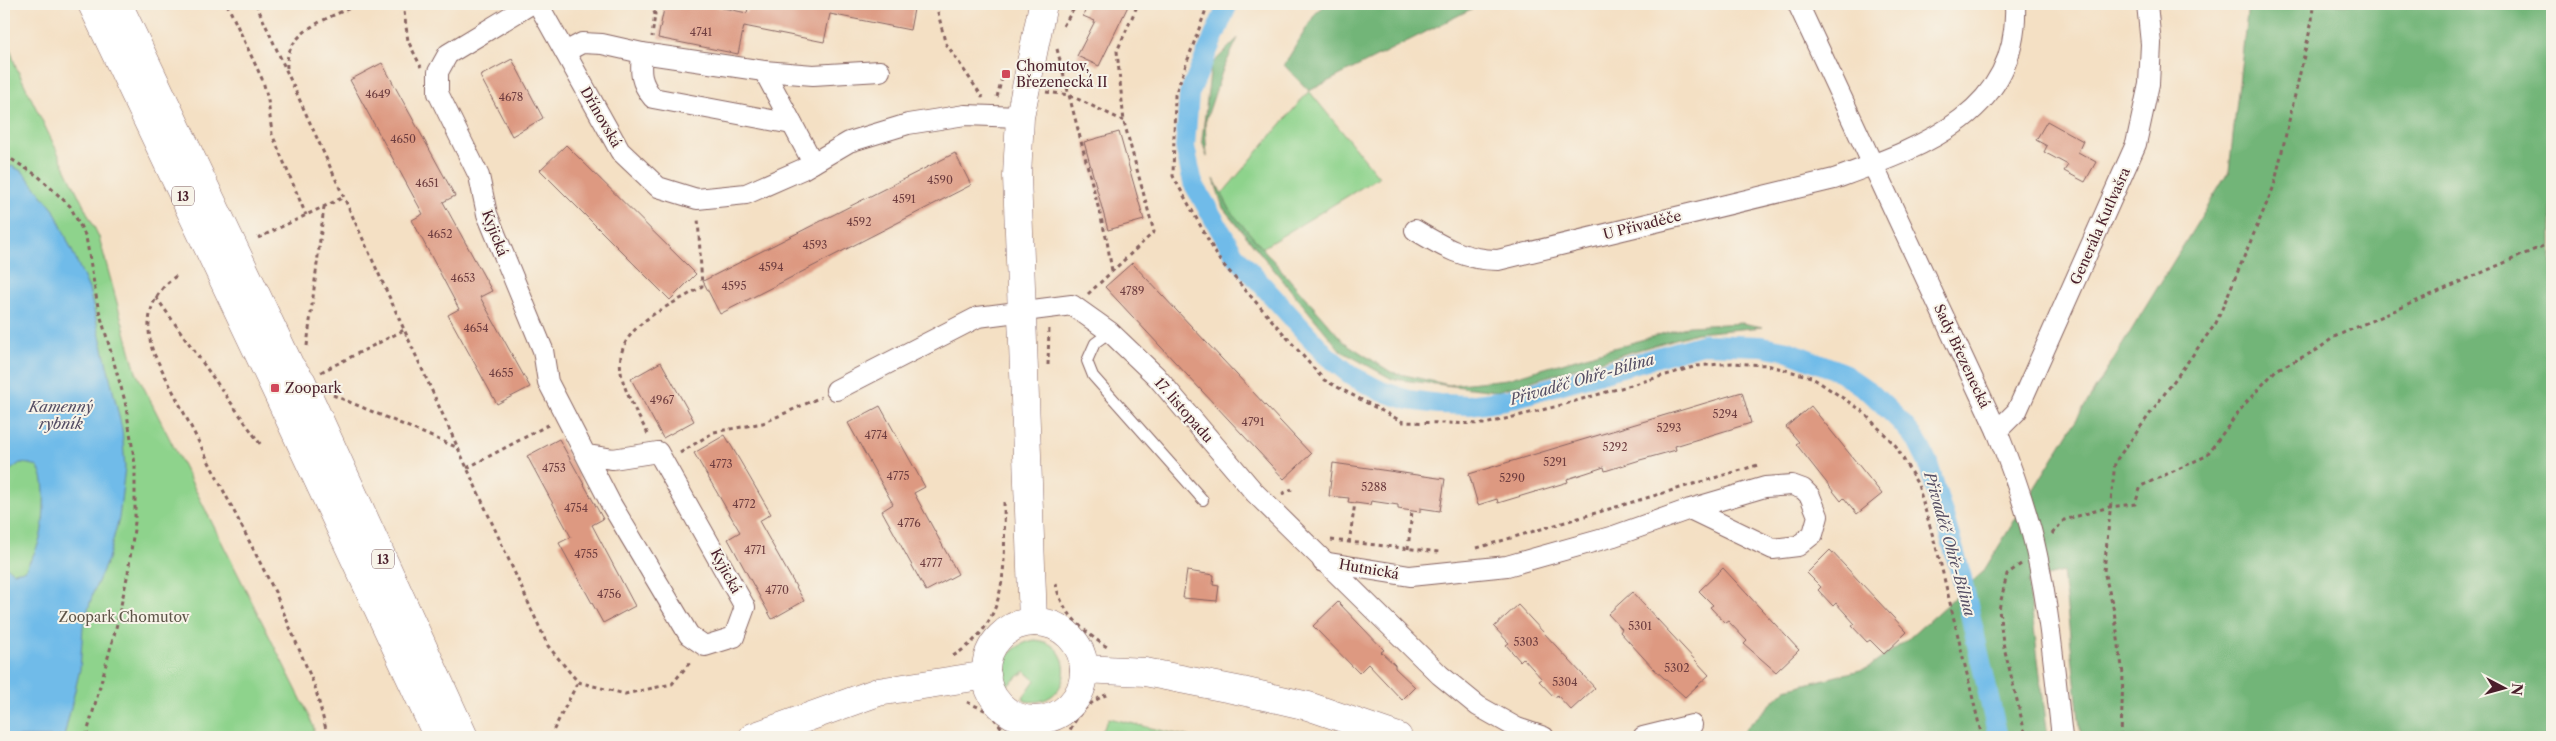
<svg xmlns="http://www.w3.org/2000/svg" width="2556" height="741" font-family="'Libre Caslon Text',serif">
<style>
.green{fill:#8ed38c;stroke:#6c795c}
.forest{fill:#72b578;stroke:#5e6a52}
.water{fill:#6fbbe9;stroke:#5c6d8a}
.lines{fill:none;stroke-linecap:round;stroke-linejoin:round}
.canal{stroke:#6fbbe9;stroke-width:20}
.building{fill:#dd9981}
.lane-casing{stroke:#866361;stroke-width:12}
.street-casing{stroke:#866361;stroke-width:22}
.secondary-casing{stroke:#866361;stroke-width:29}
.highway-casing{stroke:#866361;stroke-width:29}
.path{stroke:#866361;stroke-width:3;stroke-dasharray:4 4;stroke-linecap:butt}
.lane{stroke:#fff;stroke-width:10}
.street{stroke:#fff;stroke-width:20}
.secondary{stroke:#fff;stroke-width:28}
.highway{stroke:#fff;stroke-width:28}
.poi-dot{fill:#d1495b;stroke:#f7f3e8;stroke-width:2}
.labels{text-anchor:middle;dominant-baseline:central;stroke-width:4;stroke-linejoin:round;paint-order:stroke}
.number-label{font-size:11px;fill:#6f3e40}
.shield{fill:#f7f3e8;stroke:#7e5f64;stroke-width:1}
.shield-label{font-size:12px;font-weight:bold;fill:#4a1f2b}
.poi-label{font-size:14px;fill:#4a1f2b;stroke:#f7f3e8;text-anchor:start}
.street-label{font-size:14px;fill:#4a1f2b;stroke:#f7f3e8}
.park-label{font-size:14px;fill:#5e5548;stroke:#f7f3e8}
.water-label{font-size:15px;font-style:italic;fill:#554e64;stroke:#f7f3e8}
</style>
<rect width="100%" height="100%" fill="#f7f3e8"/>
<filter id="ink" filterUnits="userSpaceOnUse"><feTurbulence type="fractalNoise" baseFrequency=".02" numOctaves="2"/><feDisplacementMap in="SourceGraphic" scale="10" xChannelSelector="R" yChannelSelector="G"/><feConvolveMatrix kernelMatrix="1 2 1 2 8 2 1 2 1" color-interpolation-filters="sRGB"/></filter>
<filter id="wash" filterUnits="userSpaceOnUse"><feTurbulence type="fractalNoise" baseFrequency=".0096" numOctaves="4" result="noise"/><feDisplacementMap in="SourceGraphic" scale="20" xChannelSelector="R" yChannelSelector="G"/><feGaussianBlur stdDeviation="1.12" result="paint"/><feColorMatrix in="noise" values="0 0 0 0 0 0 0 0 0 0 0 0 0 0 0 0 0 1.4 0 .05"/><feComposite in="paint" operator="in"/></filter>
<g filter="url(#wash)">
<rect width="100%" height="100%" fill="#f4e0c4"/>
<!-- green -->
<g class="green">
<polygon points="4,30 16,67 99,237 136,372 306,709 314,728 313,737 4,737"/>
<polygon points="1309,91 1379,177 1262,248 1231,213 1221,195"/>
<path d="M1035 640C1079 643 1072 709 1025 701L1023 697 1035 680 1025 671 1008 685C990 665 1015 643 1035 640Z"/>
<polygon points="1109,718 1189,737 1099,737"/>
</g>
<!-- forest -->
<g class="forest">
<polygon points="1326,4 1481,4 1309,91 1284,65 1315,14"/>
<polygon points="2248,4 2552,4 2552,737 2081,737 2063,572 2028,581 2048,737 1737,737 1786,689 1868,668 1907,640 1983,572 2229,171"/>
<polygon points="1238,38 1222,72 1205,123 1207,157 1202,140 1211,65"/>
<polygon points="1214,179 1232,213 1344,342 1391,372 1449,385 1507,379 1689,326 1742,323 1763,327 1696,333 1497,391 1392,379 1341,351 1223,208"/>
</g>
<!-- water -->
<path class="water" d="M12 166 23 172 54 210 89 289 122 429 125 467 119 518 108 559 93 593 83 627 80 669 64 737H4V565L13 572 25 570C30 561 36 551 39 542 44 528 48 479 38 468 34 463 26 464 20 463L8 472 4 479V170Z"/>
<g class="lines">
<!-- canal -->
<polyline class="canal" points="1228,4 1189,94 1185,147 1193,183 1234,254 1326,355 1352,376 1381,391 1409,400 1439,404 1469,405 1506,400 1703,344 1762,346 1788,351 1841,372 1870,392 1899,420 1917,441 1928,463 1961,574 1998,737"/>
</g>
<g id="blocks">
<!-- building -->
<g class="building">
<polygon points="665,4 704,4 747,13 749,4 915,4 910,30 830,14 824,42 744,26 738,54 658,38"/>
<polygon points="1088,4 1129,4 1099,66 1077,56 1095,21 1083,16"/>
<polygon points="512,59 543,118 512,136 480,76"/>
<polygon points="382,63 455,196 443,202 492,291 480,297 530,387 497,404 448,315 459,309 412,220 423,214 350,80"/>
<polygon points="2047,121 2083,141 2078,152 2096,162 2085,182 2064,171 2068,165 2044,152 2047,146 2036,140"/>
<polygon points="1119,132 1144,220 1108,230 1084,142"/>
<polygon points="566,145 696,274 670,300 540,170"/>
<polygon points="955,153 971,185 720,314 703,281"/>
<polygon points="1132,263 1311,454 1284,479 1105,287"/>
<polygon points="661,362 694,421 663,438 631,379"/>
<polygon points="1742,392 1751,423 1675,446 1676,450 1640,460 1605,471 1604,467 1586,473 1567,479 1568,482 1498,503 1497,499 1478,505 1469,474"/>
<polygon points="880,406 925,487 914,493 958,574 926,591 882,511 893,504 848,423"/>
<polygon points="1811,406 1882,494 1857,514 1844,498 1841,501 1796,444 1799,442 1786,427"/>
<polygon points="725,435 771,514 759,521 804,601 772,619 728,539 740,532 694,453"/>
<polygon points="559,439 603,519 592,525 635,606 603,623 559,543 571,537 527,456"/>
<polygon points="1333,463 1445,479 1440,511 1420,508 1420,512 1398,509 1398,505 1371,501 1370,505 1348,502 1349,498 1329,496"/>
<polygon points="1830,550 1907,632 1884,654 1870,640 1867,642 1852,626 1855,624 1836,603 1833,606 1818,590 1821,587 1807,573"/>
<polygon points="1723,568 1799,650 1776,672 1744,644 1747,641 1728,621 1725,623 1710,607 1713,605 1699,591"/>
<polygon points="1187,571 1214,575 1213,585 1219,586 1217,601 1183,598"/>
<polygon points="1632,592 1709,675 1685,697 1653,668 1620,632 1622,629 1608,614"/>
<polygon points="1338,602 1384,650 1381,652 1395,665 1395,668 1415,687 1402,700 1368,664 1359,673 1313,626"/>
<polygon points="1518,605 1595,688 1571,710 1557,695 1555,698 1539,681 1542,679 1523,658 1520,661 1506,645 1509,643 1494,627"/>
</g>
</g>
</g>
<g filter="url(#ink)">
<use href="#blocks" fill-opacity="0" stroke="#866361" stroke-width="1"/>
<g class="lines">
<!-- lane casing -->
<g class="lane-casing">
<polyline id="lane" points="1110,332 1095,343 1087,361 1093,376 1203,500"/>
</g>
<!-- street casing -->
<g class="street-casing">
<g id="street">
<polyline points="531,4 448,54 438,72 438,93 479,176 487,214 543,350 548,382 611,504 689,635 705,646 734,637 745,607 658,452 613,459 586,455"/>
<polyline points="538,4 620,151 658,187 697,199 746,194 803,169 849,142 908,124 965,115 1020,117"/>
<path d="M1798 4 1997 431C2013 471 2028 512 2037 555 2050 615 2055 676 2062 737"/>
<polyline points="565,52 582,43 602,44 642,53"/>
<polyline points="764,71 813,163"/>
<path d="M792 124 653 98C640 82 640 73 642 53L764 71 813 75 880 71"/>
<path d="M1415 230C1443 247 1465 260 1498 260L1834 179C1919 148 2020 115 2015 4"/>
<polyline points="836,390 978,317 1072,305 1110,332 1156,376 1255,493 1440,675 1478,706 1517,728 1544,737"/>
<polyline points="1997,431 2017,411 2136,144 2149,84 2151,44 2147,4"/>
<polyline points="1323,562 1410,576 1507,566 1614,536 1690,509 1765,487 1792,485 1803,489 1810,496 1818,516 1813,534 1798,546 1773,549 1690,509"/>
<polyline points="1643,737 1692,725"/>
</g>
</g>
<!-- secondary casing -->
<g class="secondary-casing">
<g id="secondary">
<polyline points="1033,622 1017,176 1020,117 1043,4"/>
<circle cx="1035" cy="671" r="49"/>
<polyline points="1084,669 1145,672 1242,691 1308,706 1398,737"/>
<polyline points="753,737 878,692 987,675"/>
</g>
</g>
<!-- highway casing -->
<g class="highway-casing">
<g id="highway">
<polyline points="92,4 275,388 438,737"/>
<polyline points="118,4 290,366 302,382 464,737"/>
</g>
</g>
<!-- path -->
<g class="path">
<polyline points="227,4 263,81 268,100 272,134 306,215"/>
<polyline points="256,4 548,646 578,682 625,694 672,684 692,660"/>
<polyline points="403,4 408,41 421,67"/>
<polyline points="651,4 655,14 652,37"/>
<polyline points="936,4 945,42 983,98"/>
<polyline points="1208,4 1175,95 1173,176 1220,261 1324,380 1403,422 1485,424 1558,406 1697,366 1732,363 1767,365 1811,377 1861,410 1896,446 1918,485 1940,561 1982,737"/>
<polyline points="2542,4 2552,12"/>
<polyline points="1063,26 1077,4"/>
<polyline points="1057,49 1107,241 1112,271"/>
<path d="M287 68C284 31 331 17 359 4"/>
<polyline points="1046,92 1069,95 1124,121"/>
<polyline points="997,97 1004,70"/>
<polyline points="4,158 11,159 38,176 70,206 86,237 98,307 125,401 135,464 135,522 128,573 116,628 86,737"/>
<polyline points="258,238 344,197"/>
<path d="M176 276C149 296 144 322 153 352L275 592 315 687 328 737"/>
<polyline points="1088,294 1154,232 1124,122 1117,51 1138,4"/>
<polyline points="156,297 261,445"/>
<polyline points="307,346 324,207"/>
<polyline points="1048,365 1049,326"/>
<polyline points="321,372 404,330"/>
<polyline points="333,395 456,447"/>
<path d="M648 434C621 384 598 348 659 311 673 302 688 296 702 286L698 218"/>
<polyline points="680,453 714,432 763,423 821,397"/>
<polyline points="467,468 550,424"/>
<polyline points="1282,494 1292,489"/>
<polyline points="2052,534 2064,520 2109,507 2135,504 2141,486 2206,456 2244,405 2276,370 2317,350 2334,337 2552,242"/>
<polyline points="1331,540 1439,552"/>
<polyline points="1349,543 1355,503"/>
<polyline points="1477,548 1758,465"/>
<polyline points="1408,549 1412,511"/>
<polyline points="2021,564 2007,574 1999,609 2003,643 2026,737"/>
<path d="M1056 583C1059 610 1085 633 1107 647"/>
<path d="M953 656C1013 621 1004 558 1004 498"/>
<polyline points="967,702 989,712 1009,737"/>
<polyline points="550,737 578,682"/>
<path d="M1067 737C1075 717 1088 701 1109 694"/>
<polyline points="2121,737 2123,674 2114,611 2104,571 2115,462 2216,323 2274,186 2312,21 2313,4"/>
</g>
<!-- lane -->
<use href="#lane" class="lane"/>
<!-- street -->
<use href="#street" class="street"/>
<!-- secondary -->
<use href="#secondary" class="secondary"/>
<!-- highway -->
<use href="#highway" class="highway"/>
</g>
</g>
<!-- markers -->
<g class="poi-dot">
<rect x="1001" y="69" width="10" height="10" rx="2.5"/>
<rect x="270" y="383" width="10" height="10" rx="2.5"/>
</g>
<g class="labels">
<!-- number labels -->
<g class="number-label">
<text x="701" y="32">4741</text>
<text x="378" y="94">4649</text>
<text x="511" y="97">4678</text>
<text x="403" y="139">4650</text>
<text x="940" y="180">4590</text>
<text x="427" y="183">4651</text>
<text x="904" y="199">4591</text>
<text x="859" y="222">4592</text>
<text x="440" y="234">4652</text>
<text x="815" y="245">4593</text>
<text x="771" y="267">4594</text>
<text x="463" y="278">4653</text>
<text x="734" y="286">4595</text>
<text x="1132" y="291">4789</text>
<text x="476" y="328">4654</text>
<text x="501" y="373">4655</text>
<text x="662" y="400">4967</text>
<text x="1725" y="414">5294</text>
<text x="1253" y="422">4791</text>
<text x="1669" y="428">5293</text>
<text x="876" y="435">4774</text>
<text x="1615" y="447">5292</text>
<text x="1555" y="462">5291</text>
<text x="721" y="464">4773</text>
<text x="554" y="468">4753</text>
<text x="898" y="476">4775</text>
<text x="1512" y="478">5290</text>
<text x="1374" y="487">5288</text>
<text x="744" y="504">4772</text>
<text x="576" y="508">4754</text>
<text x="909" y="523">4776</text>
<text x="755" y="550">4771</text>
<text x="586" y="554">4755</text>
<text x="931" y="563">4777</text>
<text x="777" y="590">4770</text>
<text x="609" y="594">4756</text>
<text x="1640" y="626">5301</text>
<text x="1526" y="642">5303</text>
<text x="1677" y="668">5302</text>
<text x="1565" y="682">5304</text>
</g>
<!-- shield labels -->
<g class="shield">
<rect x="172" y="186.5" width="22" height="19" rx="4"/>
<rect x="372" y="549.5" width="22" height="19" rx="4"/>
</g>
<g class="shield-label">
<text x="183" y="196">13</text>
<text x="383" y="559">13</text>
</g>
<!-- poi labels -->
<g class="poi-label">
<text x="1016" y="66">Chomutov,<tspan x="1016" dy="16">Březenecká II</tspan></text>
<text x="285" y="388">Zoopark</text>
</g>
<!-- street labels -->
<g class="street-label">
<text transform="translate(601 117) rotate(60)">Dřínovská</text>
<text transform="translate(1642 225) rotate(-14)">U Přivaděče</text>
<text transform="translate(2100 226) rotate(-66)">Generála Kutlvašra</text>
<text transform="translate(495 233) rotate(69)">Kyjická</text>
<text transform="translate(1962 356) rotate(65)">Sady Březenecká</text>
<text transform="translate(1184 410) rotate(49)">17. listopadu</text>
<text transform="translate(1369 569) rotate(10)">Hutnická</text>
<text transform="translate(726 571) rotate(62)">Kyjická</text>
</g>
<!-- park labels -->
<g class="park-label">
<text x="124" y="617">Zoopark Chomutov</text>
</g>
<!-- water labels -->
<g class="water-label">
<text transform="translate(1582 379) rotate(-16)">Přivaděč Ohře-Bílina</text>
<text x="61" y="406">Kamenný<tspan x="61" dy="17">rybník</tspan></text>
<text transform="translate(1950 544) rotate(74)">Přivaděč Ohře-Bílina</text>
</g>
</g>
<!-- margin -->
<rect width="2556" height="741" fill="none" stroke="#f7f3e8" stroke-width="20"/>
<!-- north arrow -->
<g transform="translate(2504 688) rotate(96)" stroke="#f7f3e8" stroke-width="4" paint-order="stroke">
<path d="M0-4L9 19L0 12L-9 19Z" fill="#4a1f2b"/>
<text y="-8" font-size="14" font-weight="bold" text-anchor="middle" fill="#4a1f2b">N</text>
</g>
</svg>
